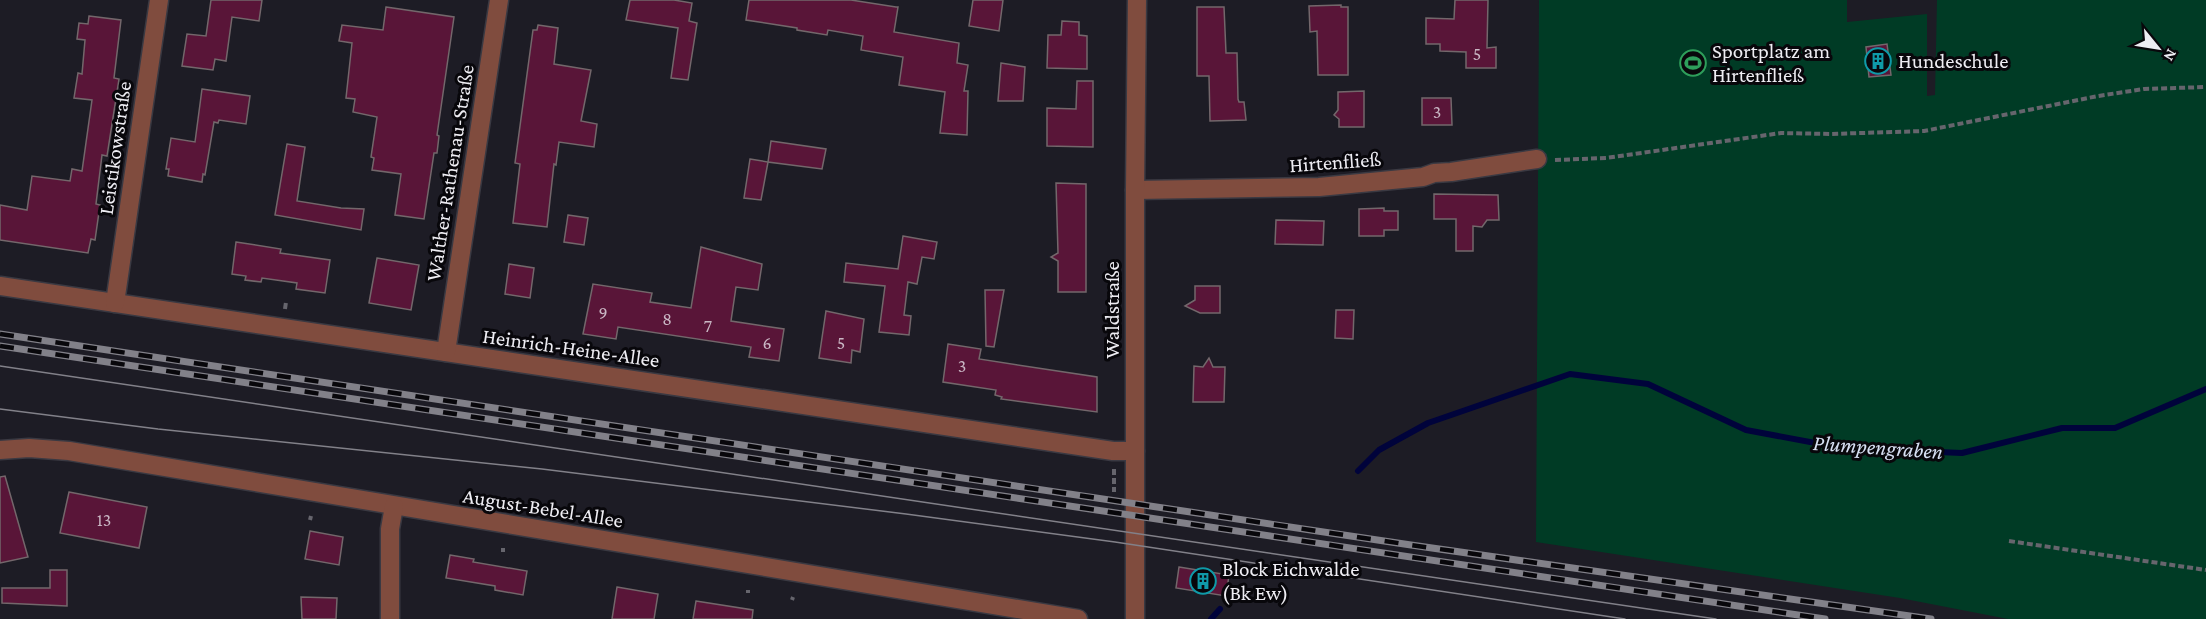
<svg xmlns="http://www.w3.org/2000/svg" width="2206" height="619" font-family="'Crimson Pro',serif">
<style>
.green{fill:#003b25}
.lines{fill:none;stroke-linecap:round;stroke-linejoin:round}
.stream{stroke:#00033b;stroke-width:6}
.building{fill:#591538;stroke:#73676b;stroke-width:1.5}
.street-casing{stroke:#3a3942;stroke-width:21}
.path{stroke:#66656d;stroke-width:4;stroke-dasharray:6 3;stroke-linecap:butt}
.street{stroke:#804c3e;stroke-width:18}
.tram{stroke:#828189;stroke-width:1.5}
.rail-casing{stroke:#828189;stroke-width:7}
.rail{stroke:#08070b;stroke-width:4.5;stroke-dasharray:14;stroke-linecap:butt}
.labels{text-anchor:middle;dominant-baseline:central;stroke-width:6;stroke-linejoin:round;paint-order:stroke}
.number-label{font-size:18px;fill:#c9b7c4}
.poi-label{font-size:21px;fill:#eeedf3;stroke:#08070b;text-anchor:start}
.street-label{font-size:21px;fill:#eeedf3;stroke:#08070b}
.water-label{font-size:22px;font-style:italic;fill:#d8e1f4;stroke:#08070b}
</style>
<rect width="100%" height="100%" fill="#1d1c25"/>
<!-- green -->
<polygon class="green" points="1539,0 1847,0 1847,22 1927,14 1927,96 1935,95 1937,0 2206,0 2206,619 2008,619 1900,598 1536,542"/>
<g class="lines">
<!-- stream -->
<g class="stream">
<polyline points="1358,471 1379,450 1428,423 1570,374 1648,384 1746,430 1842,448 1962,453 2062,428 2115,428 2206,389"/>
<polyline points="1211,619 1220,609"/>
</g>
</g>
<!-- building -->
<g class="building">
<polygon points="211,0 262,0 259,21 232,17 226,61 215,59 213,70 182,66 187,34 206,36"/>
<polygon points="630,0 674,0 692,3 689,21 697,23 688,80 671,78 678,28 626,20"/>
<polygon points="749,0 851,0 896,7 898,7 894,32 959,43 957,63 968,65 964,91 968,91 967,135 940,133 945,92 899,85 903,57 861,50 863,36 828,30 827,35 797,30 797,28 746,20"/>
<polygon points="973,0 1003,0 999,31 969,26"/>
<polygon points="1455,0 1488,0 1487,48 1496,47 1496,68 1466,68 1466,52 1440,51 1440,44 1426,44 1426,18 1454,19"/>
<polygon points="1341,5 1341,7 1348,7 1348,75 1318,75 1317,31 1310,32 1309,6"/>
<polygon points="386,7 454,17 437,135 439,136 437,153 434,153 424,219 395,215 401,174 372,170 374,158 371,157 377,117 353,112 355,99 346,98 352,43 339,41 342,25 383,30"/>
<polygon points="1197,7 1224,7 1226,53 1237,53 1238,99 1239,102 1244,102 1246,120 1210,121 1209,76 1197,76"/>
<polygon points="89,16 121,20 114,78 119,79 107,156 102,155 96,204 100,205 95,240 91,239 88,253 0,240 0,205 27,210 32,176 70,181 72,169 82,171 92,100 74,98 78,73 82,74 85,40 77,39 79,23 88,24"/>
<polygon points="1062,21 1079,22 1079,35 1087,36 1087,69 1047,68 1048,35 1061,35"/>
<polygon points="538,25 558,28 554,64 591,70 581,121 597,124 594,147 559,142 556,165 554,164 547,227 513,223 520,164 515,163 533,30 537,30"/>
<polygon points="1887,44 1891,75 1869,77 1866,47"/>
<polygon points="1001,63 1025,67 1023,101 998,101"/>
<polygon points="1077,81 1093,81 1093,147 1047,146 1047,108 1076,109"/>
<polygon points="202,89 250,96 246,124 219,120 218,123 214,122 205,175 203,174 202,182 168,176 169,169 166,169 171,138 195,142"/>
<polygon points="1364,91 1364,127 1339,127 1339,119 1334,115 1338,110 1338,92"/>
<polygon points="1422,98 1451,98 1452,125 1422,125"/>
<polygon points="771,141 826,149 822,169 768,162"/>
<polygon points="287,144 305,147 297,201 341,208 364,209 361,230 275,215"/>
<polygon points="750,159 768,162 761,200 744,198"/>
<polygon points="1056,183 1086,184 1086,292 1058,292 1058,261 1051,257 1058,253"/>
<polygon points="1434,194 1498,195 1499,220 1487,220 1482,227 1473,226 1473,251 1456,251 1456,219 1434,219"/>
<polygon points="1384,208 1384,211 1398,211 1398,230 1384,230 1384,236 1359,236 1359,209"/>
<polygon points="568,215 588,218 584,245 564,242"/>
<polygon points="1276,220 1324,221 1323,245 1275,244"/>
<polygon points="903,236 937,242 934,259 922,257 917,284 908,282 904,315 911,316 909,335 879,332 885,286 844,282 846,263 898,269"/>
<polygon points="236,242 281,249 280,253 330,260 325,293 296,289 297,283 262,278 261,282 245,280 246,276 232,274"/>
<polygon points="701,247 762,264 758,290 736,287 731,321 784,329 779,361 749,357 751,347 618,327 616,339 583,334 593,284 652,293 650,302 691,308"/>
<polygon points="377,258 419,265 411,310 369,303"/>
<polygon points="509,264 534,268 530,298 505,294"/>
<polygon points="1195,286 1220,286 1220,313 1200,313 1185,306 1195,300"/>
<polygon points="985,290 1004,290 994,347 986,346"/>
<polygon points="1336,310 1354,310 1353,339 1335,338"/>
<polygon points="826,311 864,319 860,352 852,350 851,363 819,358"/>
<polygon points="948,344 981,349 979,359 1097,377 1097,412 1001,399 1002,397 995,395 996,390 943,382"/>
<polygon points="1209,358 1213,367 1225,367 1224,402 1193,402 1194,366 1203,367"/>
<polygon points="5,476 28,557 0,563 0,477"/>
<polygon points="69,492 147,507 139,548 60,533"/>
<polygon points="310,531 343,537 339,565 305,559"/>
<polygon points="450,555 474,559 473,562 527,571 523,595 495,590 495,586 446,578"/>
<polygon points="1179,567 1229,575 1226,596 1176,588"/>
<polygon points="50,570 67,570 67,606 2,603 2,588 50,588"/>
<polygon points="617,587 658,594 654,619 612,619"/>
<polygon points="301,597 337,598 336,619 302,619"/>
<polygon points="696,601 753,610 752,619 693,619"/>
</g>
<g class="lines">
<!-- street casing -->
<g class="street-casing">
<g id="street">
<polyline points="1135,190 1319,187 1423,177 1434,173 1451,172 1537,159"/>
<polyline points="0,286 1113,451 1135,451"/>
<polyline points="115,303 159,0"/>
<polyline points="446,352 499,0"/>
<polyline points="0,450 29,448 69,451 1078,619"/>
<polyline points="390,619 390,529 394,506"/>
<polyline points="1135,619 1135,190 1137,0"/>
</g>
</g>
<!-- path -->
<g class="path">
<polyline points="1555,160 1606,158 1781,133 1830,134 1924,131 2098,96 2144,89 2206,87"/>
<polyline points="285,309 286,302"/>
<polyline points="1114,469 1114,492"/>
<polyline points="310,520 311,516"/>
<polyline points="2009,541 2206,570"/>
<polyline points="503,552 503,548"/>
<polyline points="748,593 748,590"/>
<polyline points="792,600 793,597"/>
</g>
<!-- street -->
<use href="#street" class="street"/>
<!-- tram -->
<g class="tram">
<polyline points="0,366 1716,619"/>
<polyline points="0,409 158,429 542,469 906,514 1115,542 1625,619"/>
</g>
<!-- rail casing -->
<g class="rail-casing">
<g id="rail">
<polyline points="0,334 1411,545 1931,619"/>
<polyline points="0,346 1825,619"/>
</g>
</g>
<!-- rail -->
<use href="#rail" class="rail"/>
</g>
<!-- icons -->
<defs>
<g id="building-ring" transform="scale(1.35)"><circle r="9.5" fill="#08070b" stroke="#0f9aa8" stroke-width="1.5"/><path d="M-4-6H4V6H1V3H-1V6H-4ZM-2.5-4.3h1.7v1.8h-1.7ZM.8-4.3h1.7v1.8H.8ZM-2.5-1h1.7V.8h-1.7ZM.8-1h1.7V.8H.8Z" fill="#0f9aa8"/></g>
<g id="stadium-ring" transform="scale(1.35)"><circle r="9.5" fill="#08070b" stroke="#2e9e5b" stroke-width="1.5"/><path d="M0-5a6.5 5 0 1 0 0 10a6.5 5 0 1 0 0-10ZM-3.5-1.8h7v3.6h-7Z" fill="#2e9e5b"/></g>
</defs>
<g fill-rule="evenodd">
<use href="#building-ring" x="1878" y="61"/>
<use href="#stadium-ring" x="1693" y="63"/>
<use href="#building-ring" x="1203" y="581"/>
</g>
<g class="labels">
<!-- number labels -->
<g class="number-label">
<text x="1477" y="54">5</text>
<text x="1437" y="112">3</text>
<text x="603" y="313">9</text>
<text x="667" y="319">8</text>
<text x="708" y="326">7</text>
<text x="767" y="343">6</text>
<text x="841" y="343">5</text>
<text x="962" y="366">3</text>
<text x="104" y="520">13</text>
</g>
<!-- poi labels -->
<g class="poi-label">
<text x="1712" y="51">Sportplatz am<tspan x="1712" dy="24">Hirtenfließ</tspan></text>
<text x="1898" y="61">Hundeschule</text>
<text x="1222" y="569">Block Eichwalde<tspan x="1222" dy="24">(Bk Ew)</tspan></text>
</g>
<!-- street labels -->
<g class="street-label">
<text transform="translate(115 148) rotate(-82)">Leistikowstraße</text>
<text transform="translate(1335 162) rotate(-4)">Hirtenfließ</text>
<text transform="translate(450 173) rotate(-81)">Walther-Rathenau-Straße</text>
<text transform="translate(1112 310) rotate(-90)">Waldstraße</text>
<text transform="translate(571 348) rotate(8)">Heinrich-Heine-Allee</text>
<text transform="translate(543 508) rotate(9)">August-Bebel-Allee</text>
</g>
<!-- water labels -->
<g class="water-label">
<text transform="translate(1878 447) rotate(4)">Plumpengraben</text>
</g>
</g>
<!-- north arrow -->
<g transform="translate(2158 48) rotate(120)" stroke="#08070b" stroke-width="4.5" paint-order="stroke">
<path d="M0-4.5L10 22L0 15L-10 22Z" fill="#eeedf3"/>
<text y="-9" font-size="16" font-weight="bold" text-anchor="middle" fill="#eeedf3">N</text>
</g>
</svg>
